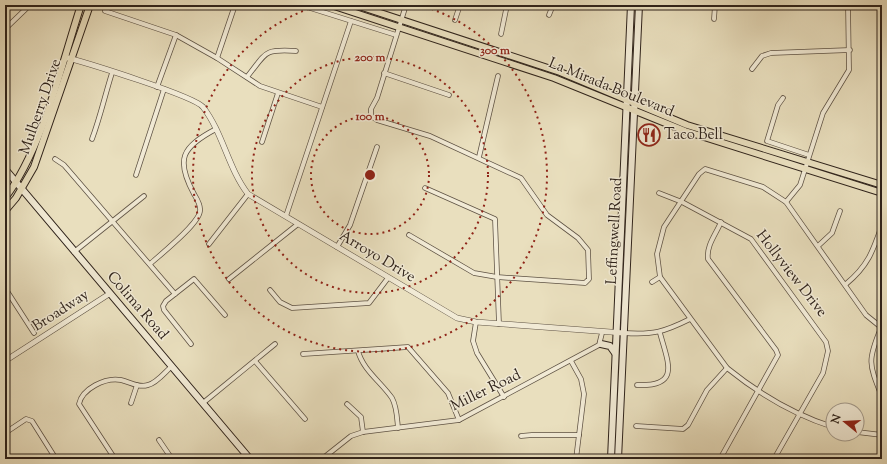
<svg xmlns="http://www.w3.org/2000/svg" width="887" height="464" font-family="'Sorts Mill Goudy',serif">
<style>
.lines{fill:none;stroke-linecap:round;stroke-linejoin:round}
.minor-casing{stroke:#5e5244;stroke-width:5.5}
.tertiary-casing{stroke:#5e5244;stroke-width:6}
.secondary-casing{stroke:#2f231b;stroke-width:8}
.primary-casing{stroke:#2f231b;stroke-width:8}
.minor{stroke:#f1ead5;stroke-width:4}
.tertiary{stroke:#f1ead5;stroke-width:5}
.secondary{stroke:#f1ead5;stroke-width:6}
.primary{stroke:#e9dfbe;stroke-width:6}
.ring{fill:none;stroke:#8f2418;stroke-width:2;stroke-dasharray:2 4}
.labels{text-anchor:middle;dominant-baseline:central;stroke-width:3;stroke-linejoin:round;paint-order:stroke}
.street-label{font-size:15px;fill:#2f231b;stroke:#f1ead5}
.poi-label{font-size:15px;fill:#2f231b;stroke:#f1ead5;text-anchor:start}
.centre{fill:#8f2418;stroke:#f1ead5;stroke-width:2}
.ring-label{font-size:12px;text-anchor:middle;font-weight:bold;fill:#8f2418;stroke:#f1ead5;stroke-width:3;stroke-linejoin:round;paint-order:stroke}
</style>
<rect width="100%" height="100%" fill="#e9dfbe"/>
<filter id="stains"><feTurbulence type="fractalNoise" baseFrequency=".005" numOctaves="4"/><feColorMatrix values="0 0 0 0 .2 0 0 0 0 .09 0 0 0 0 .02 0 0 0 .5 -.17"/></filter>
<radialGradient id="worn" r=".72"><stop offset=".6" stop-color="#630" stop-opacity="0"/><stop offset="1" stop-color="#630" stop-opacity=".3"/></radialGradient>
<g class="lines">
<!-- minor casing -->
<g class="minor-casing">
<g id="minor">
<polyline points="406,5 377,98 371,109 371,116 377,120 430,136 521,178 547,215 578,238 588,250 589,279 585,283 497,277 474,273 409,235"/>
<polyline points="307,7 396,35"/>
<polyline points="105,11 176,35 217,58 260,86 322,107"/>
<polyline points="549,15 553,5"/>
<polyline points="714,19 715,5"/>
<polyline points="455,20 460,5"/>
<polyline points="5,29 30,5"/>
<polyline points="501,34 507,5"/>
<polyline points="217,58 235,5"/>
<polyline points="752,69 762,56 771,53 850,50"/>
<polyline points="384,73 449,95"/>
<path d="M247 77C267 52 263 49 296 51"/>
<polyline points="157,87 176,35"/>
<polyline points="783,98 778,105 767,141 809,155"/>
<path d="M92 139C100 118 105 95 112 73"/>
<polyline points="262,142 278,93"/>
<polyline points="479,157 498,76"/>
<polyline points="55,159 64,165 175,294"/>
<polyline points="136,175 164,89"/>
<polyline points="425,188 495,219 499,324"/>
<polyline points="659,193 682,202 751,239 826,342 828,351 823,373 774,459"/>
<polyline points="786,202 800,185 823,113 849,70 848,5"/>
<polyline points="286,216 351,21"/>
<polyline points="209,244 248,194"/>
<polyline points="818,246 832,233 840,211"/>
<polyline points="337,247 350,225 377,147"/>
<polyline points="74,252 144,196"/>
<path d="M150 264C161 254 199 224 200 211 201 205 197 199 194 194 175 159 182 147 216 129"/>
<path d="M660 277 727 368C758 393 795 415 833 427"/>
<polyline points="229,279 298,224"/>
<polyline points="652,282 660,277 657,254 664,227 699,174 705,169 763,187 786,202 866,315 882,328"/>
<path d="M846 284C868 266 873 251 882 225"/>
<polyline points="5,288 34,333"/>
<polyline points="270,290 280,302 292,308 369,303 388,278"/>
<polyline points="476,322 473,341 477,353 504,397"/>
<path d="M881 328C867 361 869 364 882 397"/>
<path d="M624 333C653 335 664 332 690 319"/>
<polyline points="191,344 164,310 163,306 166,301 194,279 225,315"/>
<path d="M358 351C363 370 381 382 392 398 397 407 397 418 398 428"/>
<polyline points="303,354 408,347 448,393 459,420"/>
<polyline points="255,361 305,419"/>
<polyline points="571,361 581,379 584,394 576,459"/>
<path d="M637 385C681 387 668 363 660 333"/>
<polyline points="131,403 137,385"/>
<polyline points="203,403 275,344"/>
<polyline points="347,404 361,417 363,432"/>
<polyline points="636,426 683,429 688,425 707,390 727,368"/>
<polyline points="857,432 882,435"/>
<polyline points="5,433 26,419 32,421 56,459"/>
<polyline points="521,436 532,435 579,435"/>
<polyline points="159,440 172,459"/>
<path d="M115 459 79 404C82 389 105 377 121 380 130 382 138 388 148 385 157 383 165 372 172 366"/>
<polyline points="322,459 351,436 363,432 459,420 599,345 602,333"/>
<path d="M720 459 778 355 776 350 708 259C706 246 716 234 721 222"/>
</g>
</g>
<!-- tertiary casing -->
<g class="tertiary-casing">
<g id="tertiary">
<path d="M68 58C87 63 194 96 203 107 223 133 228 168 248 194L457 318 476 322 624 333"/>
<polyline points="5,361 109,294"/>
</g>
</g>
<!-- secondary casing -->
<g class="secondary-casing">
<g id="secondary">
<polyline points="5,169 250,459"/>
<polyline points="601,344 610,346 615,353"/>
<polyline points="611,459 631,5"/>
<polyline points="618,459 639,5"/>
</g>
</g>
<!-- primary casing -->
<g class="primary-casing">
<g id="primary">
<polyline points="331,5 554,78 685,131 882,193"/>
<polyline points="356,5 560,72 687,125 882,185"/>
<path d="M5 198C43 148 61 66 81 5"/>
<polyline points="5,211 16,198 34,167 90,5"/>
</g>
</g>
<!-- minor -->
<use href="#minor" class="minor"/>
<!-- tertiary -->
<use href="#tertiary" class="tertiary"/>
<!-- secondary -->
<use href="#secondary" class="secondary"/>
<!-- primary -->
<use href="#primary" class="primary"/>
</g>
<!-- distance rings -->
<g class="ring">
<circle cx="370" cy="175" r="59"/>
<circle cx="370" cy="175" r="118"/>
<path d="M420 5A177 177 0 1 1 320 5"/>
</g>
<!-- icons -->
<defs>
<g id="restaurant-ring" transform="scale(1.15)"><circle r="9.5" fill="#f1ead5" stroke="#8f2418" stroke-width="1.5"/><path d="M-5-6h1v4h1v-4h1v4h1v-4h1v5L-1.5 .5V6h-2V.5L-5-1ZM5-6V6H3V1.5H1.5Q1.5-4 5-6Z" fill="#8f2418"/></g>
</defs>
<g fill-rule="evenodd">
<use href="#restaurant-ring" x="649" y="135"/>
</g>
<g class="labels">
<!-- street labels -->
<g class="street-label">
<text transform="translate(611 88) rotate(22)">La Mirada Boulevard</text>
<text transform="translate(41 107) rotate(-71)">Mulberry Drive</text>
<text transform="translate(615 231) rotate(-87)">Leffingwell Road</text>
<text transform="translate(377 257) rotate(31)">Arroyo Drive</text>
<text transform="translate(791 274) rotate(52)">Hollyview Drive</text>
<text transform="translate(137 306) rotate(49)">Colima Road</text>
<text transform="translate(61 311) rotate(-33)">Broadway</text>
<text transform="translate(486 391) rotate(-26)">Miller Road</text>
</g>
<!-- poi labels -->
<g class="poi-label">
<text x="664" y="135">Taco Bell</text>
</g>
</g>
<circle cx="370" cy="175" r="6" class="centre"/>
<g class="ring-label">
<text x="495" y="54">300 m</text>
<text x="370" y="61">200 m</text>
<text x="370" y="120">100 m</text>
</g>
<!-- margin -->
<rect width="887" height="464" fill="none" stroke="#e9dfbe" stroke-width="20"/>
<rect x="6" y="6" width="875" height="452" fill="none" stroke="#2f231b" stroke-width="2"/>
<rect x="10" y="10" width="867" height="444" fill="none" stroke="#2f231b"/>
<!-- north arrow -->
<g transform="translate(845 422) rotate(288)"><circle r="19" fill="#f1ead5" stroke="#a39a8b"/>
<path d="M0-3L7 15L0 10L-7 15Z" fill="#8f2418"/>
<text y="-6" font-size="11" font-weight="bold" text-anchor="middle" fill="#2f231b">N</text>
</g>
<rect width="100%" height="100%" filter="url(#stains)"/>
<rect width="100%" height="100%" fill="url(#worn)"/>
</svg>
